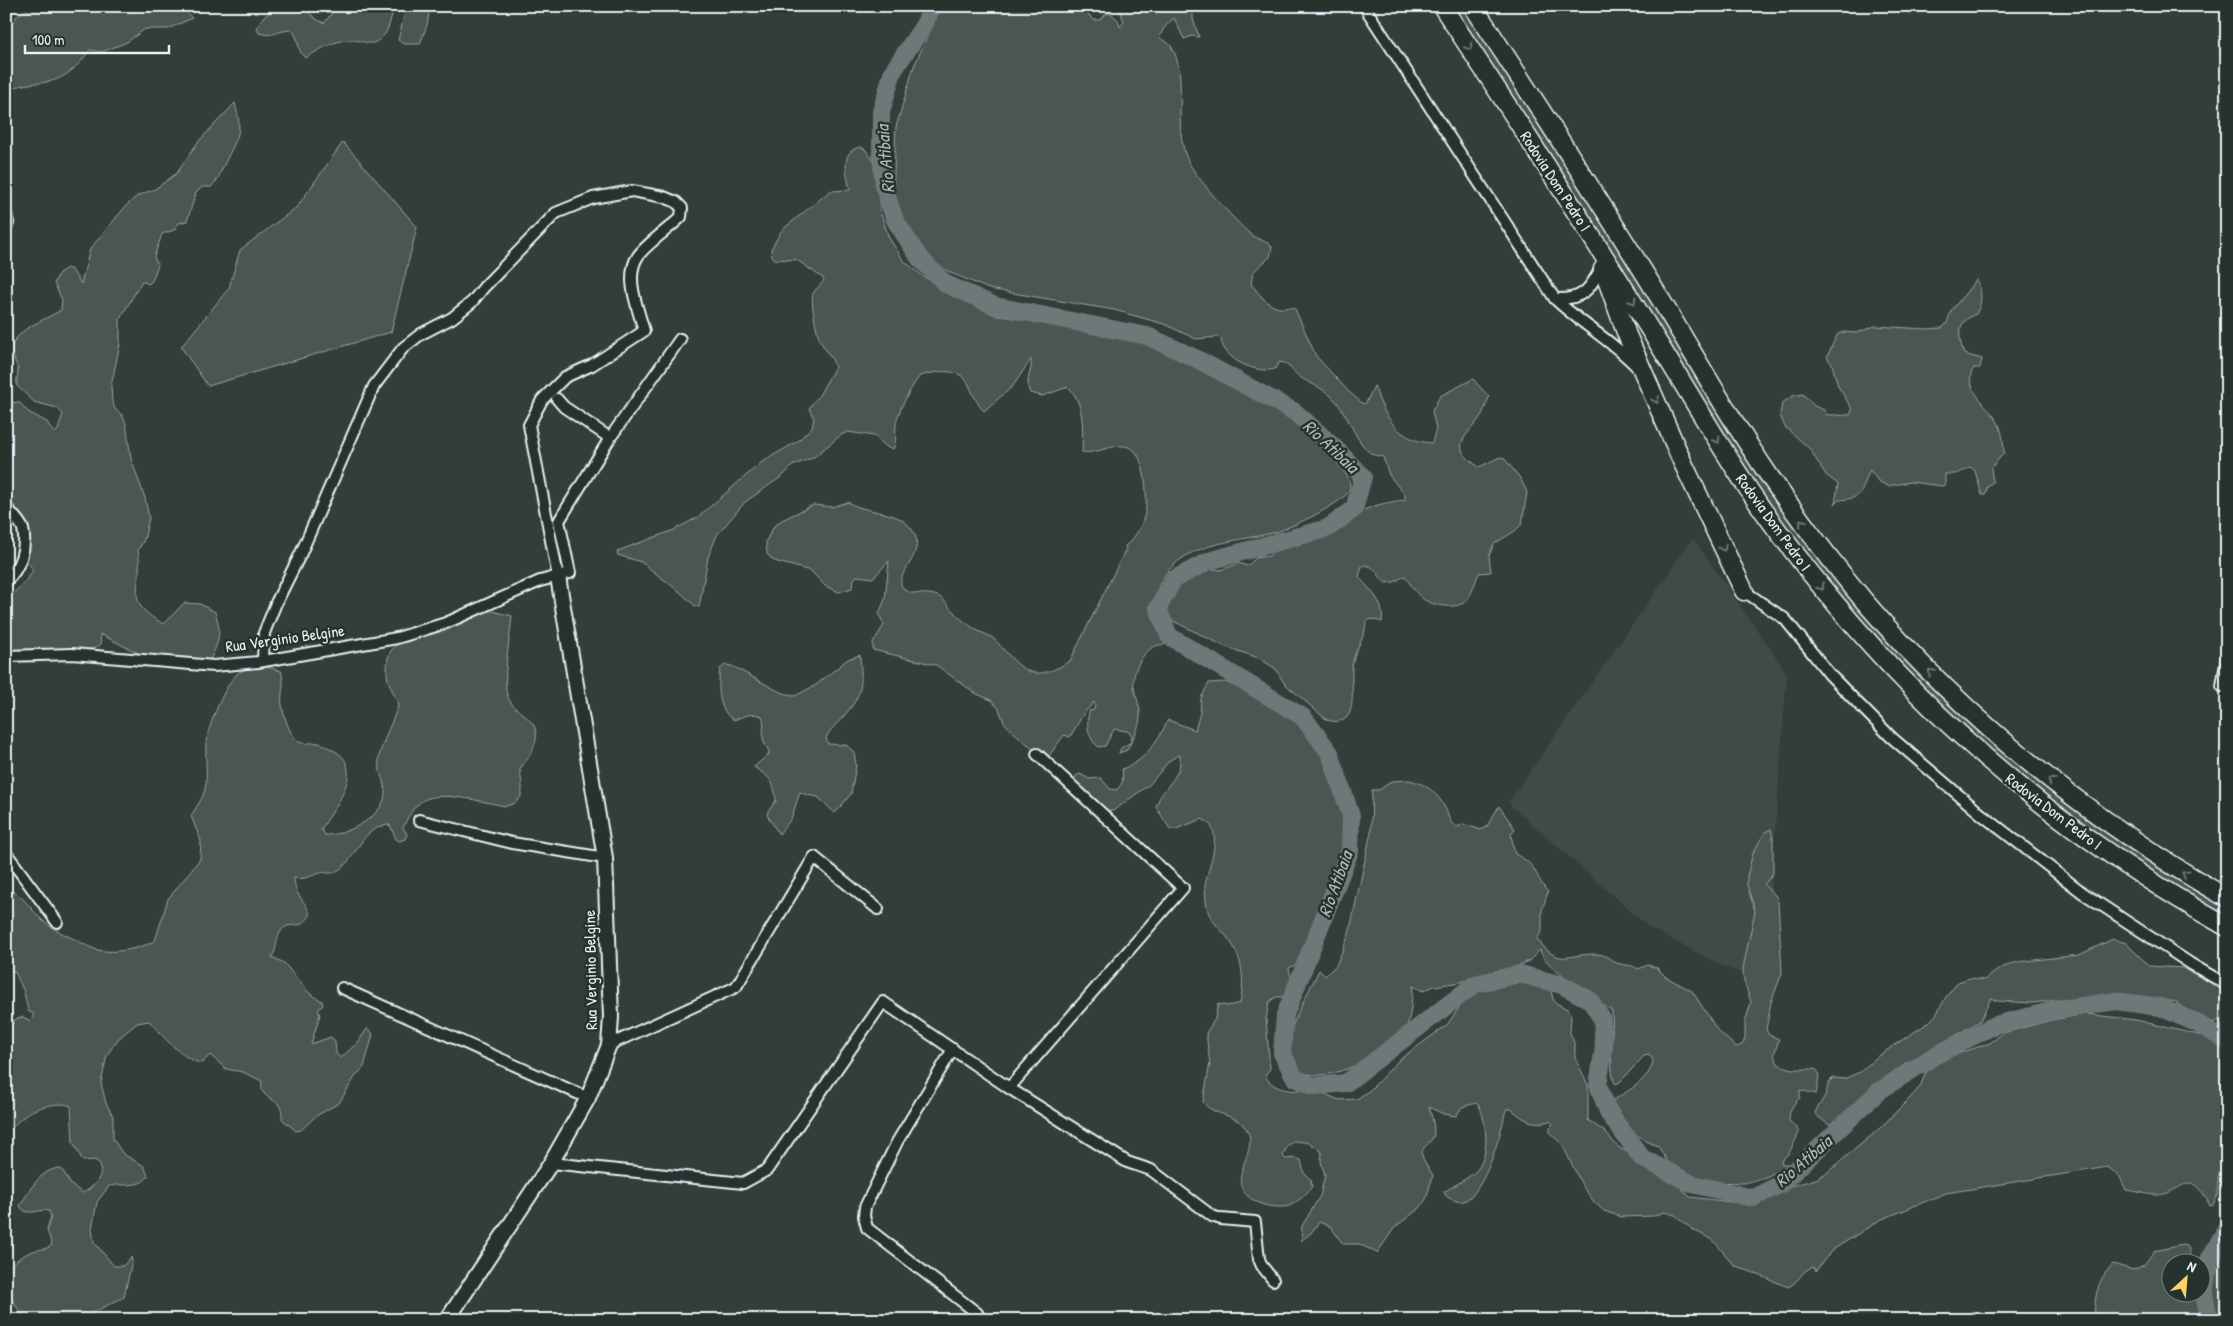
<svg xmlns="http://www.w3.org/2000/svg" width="2233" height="1326" font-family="'Patrick Hand',sans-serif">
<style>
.built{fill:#3f4b46}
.green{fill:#495651;stroke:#98a4a4}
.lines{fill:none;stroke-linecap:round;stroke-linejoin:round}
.river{stroke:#6d7978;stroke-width:18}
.street-casing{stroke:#e8f1f8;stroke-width:14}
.secondary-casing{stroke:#e8f1f8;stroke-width:18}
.highway-casing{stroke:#e8f1f8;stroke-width:21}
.street{stroke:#26332d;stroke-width:10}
.secondary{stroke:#26332d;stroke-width:14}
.highway{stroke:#26332d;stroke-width:18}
.oneway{stroke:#6a7674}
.labels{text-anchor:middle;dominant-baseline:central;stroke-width:5;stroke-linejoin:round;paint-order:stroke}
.street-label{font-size:16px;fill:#e8f1f8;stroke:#26332d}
.water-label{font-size:18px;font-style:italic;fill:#b1bbbe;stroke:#26332d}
</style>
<rect width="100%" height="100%" fill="#323e39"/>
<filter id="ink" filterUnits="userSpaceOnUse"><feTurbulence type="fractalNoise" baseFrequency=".02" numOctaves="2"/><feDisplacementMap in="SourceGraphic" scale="10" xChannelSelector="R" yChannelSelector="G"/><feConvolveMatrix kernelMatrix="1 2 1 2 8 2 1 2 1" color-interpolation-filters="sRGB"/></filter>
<g filter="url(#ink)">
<!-- built -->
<polygon class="built" points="1693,538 1787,673 1764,981 1724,967 1650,928 1508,803"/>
<!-- green -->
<g class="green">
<path d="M39 6H181L192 18 168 29H145L127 42 102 52 90 50C80 64 65 80 46 82 35 84 17 83 9 92L11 99 9 103H6V36L16 17 25 10H39Z"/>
<path d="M279 6H302L316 19 324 23 338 6 396 7C390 15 390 29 384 35 371 50 366 40 352 40 335 39 320 50 305 58 296 50 300 39 292 30 278 30 272 38 259 33L257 28 262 18Z"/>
<polygon points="404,6 424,6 429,14 427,25 420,44 403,44 398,40 405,13"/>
<path d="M937 6H1079L1094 20H1099L1106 14 1111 13 1118 20 1120 27 1124 22 1119 6H1193V19L1199 37 1192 36 1184 39 1174 18 1164 28 1159 37C1162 41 1168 41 1171 46 1190 76 1171 125 1188 161 1196 178 1235 221 1250 234 1257 240 1266 240 1272 247L1270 257 1253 272 1251 284C1259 293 1266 305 1279 308 1285 309 1289 306 1295 309L1316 356 1348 391 1363 404 1366 403 1374 386C1377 392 1378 398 1381 404 1391 427 1407 442 1432 443L1436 429 1432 411 1440 396 1473 379 1489 397C1486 404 1484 413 1479 419 1463 440 1449 447 1479 467L1500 457 1504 458 1520 478 1527 492 1522 524 1515 531 1494 544 1489 556 1491 572 1479 573C1475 582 1472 595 1466 601 1457 610 1431 606 1422 598 1415 593 1410 583 1405 576L1394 582 1386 583C1377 577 1376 563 1362 566L1359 577C1371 591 1385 603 1382 622L1372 619 1366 621C1366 637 1356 647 1353 661 1348 680 1364 731 1327 720L1284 683 1276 669 1259 658 1226 647 1169 619 1166 610 1172 588 1180 579 1198 567 1221 570 1239 563 1247 566 1256 558 1269 556C1287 534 1308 539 1332 532 1341 530 1349 519 1357 514 1371 505 1389 502 1405 500V495L1389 475 1383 457C1380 456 1375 456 1372 454 1356 445 1347 409 1330 395 1321 387 1310 384 1300 377 1293 372 1288 363 1279 362L1275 369C1257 374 1223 360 1221 339L1219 337 1196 339 1164 324 1114 310 989 289 951 273 937 264 923 249 901 219 895 204 893 195 896 127 914 66 936 18Z"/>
<polygon points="1450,6 1464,6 1710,388 1908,658 2227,905 2227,920 2083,827 1966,734 1839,599 1733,457 1700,394"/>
<path d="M235 103C243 134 238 135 225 163 220 172 219 180 211 187H202L196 193 187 221 179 223 174 230 162 234 154 257 158 265 152 281 148 284 142 281 120 319V344L111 386 112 401 115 409 122 415 126 423 131 459 145 498 149 518 144 540 138 550C145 586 120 602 164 624L184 603 200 604 215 612C222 632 219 641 210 660L194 665 150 659 100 634 101 644C90 655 54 648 38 648 28 649 17 651 6 652V599C13 595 32 576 33 569L27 562 24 555 18 514 6 499 8 409 11 403 19 402 28 412 47 422 54 433 58 430 63 414 57 408 34 402 17 386C16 380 18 376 18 370 17 364 13 358 12 351 11 330 46 320 61 310L62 300 54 283 59 273 67 268 72 270 81 284 90 249 126 206 137 196 155 189 177 173 198 142Z"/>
<polygon points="343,142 417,227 391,332 208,386 181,347 229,288 240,250 297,207"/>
<path d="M861 147 866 150 875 163 879 180 880 211 889 238 904 261 924 277 997 316 1103 327 1192 355 1309 416C1317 426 1319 436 1324 447 1331 460 1351 472 1350 488 1349 501 1290 528 1276 532 1235 543 1176 541 1158 588 1148 614 1159 625 1176 645 1169 644 1158 644 1153 647 1140 655 1132 673 1134 687 1136 698 1141 707 1140 718 1139 729 1132 740 1127 750L1119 753 1121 748 1131 742 1132 735 1127 731 1114 729 1105 746 1099 747C1088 740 1085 722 1090 710L1093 711 1095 706 1094 702 1084 713 1070 737 1064 735 1046 760 1011 730 1004 722 999 709 991 700 975 693 936 665 873 650V643L884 625 879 614 885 599 889 561 873 578 857 576 854 579 852 588 839 592 825 586 811 571 774 561 767 554 766 541 774 526 782 520 813 505 832 507 848 502C865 513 890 510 905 522 935 547 897 571 901 584 906 600 930 589 941 598 946 601 949 608 954 612 960 619 970 626 978 631 983 633 991 636 995 640 1022 669 1030 686 1070 661L1126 549 1125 546C1134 539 1141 528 1144 517 1149 504 1146 455 1131 448 1116 441 1097 455 1082 452 1083 430 1085 403 1068 387L1042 396 1030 393C1024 379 1033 373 1031 359L1013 386 984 411C976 403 973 393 968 383 958 366 935 372 920 376 912 385 896 414 896 426 895 434 897 441 893 449L888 448 874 436 848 432 841 435 814 457 792 466 784 475 745 502 717 535 708 557 699 607 695 606 680 592 641 562 618 555 617 552 620 550 674 530 698 517 762 462 798 441 812 427 814 419 809 408 818 397 835 367C832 356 825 351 820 340 817 334 810 300 813 294 815 288 822 286 824 279L797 260 774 259 772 256 771 249 782 230 830 191 850 190C847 175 839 150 861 147Z"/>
<path d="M1977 279C1982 292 1983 302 1976 314 1956 322 1958 336 1964 354L1982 359 1980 368H1974C1961 385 1988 407 1996 419 2003 430 2003 441 2004 453L1991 468 1993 482 1988 486 1985 495H1982L1975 471 1971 467 1957 474H1945V484L1943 486 1910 482 1888 486 1878 481 1870 470C1860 491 1866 498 1839 500L1835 504 1838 484 1826 475 1809 448 1785 427 1780 415 1782 403 1793 396 1803 394 1814 406 1824 410 1827 415C1835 414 1844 417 1851 414L1852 409 1838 386 1832 364 1827 357 1837 335 1842 332 1856 333 1875 326 1926 329 1942 328 1947 323 1951 311Z"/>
<path d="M474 610H488L512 616C510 638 504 667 506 689 508 721 563 714 520 769 521 785 529 801 506 806 485 803 443 790 424 800 414 805 407 818 403 828L407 834 405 839 399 841 396 839 390 825C359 826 358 861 335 872 330 875 325 871 320 873 310 876 304 880 294 878 295 899 307 900 310 916 308 918 304 923 301 924 294 927 287 923 282 930 275 938 278 948 272 957L284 963 309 993 322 1001 323 1005 318 1010 320 1015 311 1044 331 1037 335 1041 336 1054 341 1058 358 1042 367 1029 369 1030 373 1034 364 1067 355 1077 339 1103 316 1116 301 1130 296 1131 282 1119C284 1093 258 1104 262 1081L243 1072 226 1069 210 1055 202 1063C183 1061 161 1034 149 1021L137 1023 118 1039 107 1055 101 1083 106 1103 113 1116V1139L123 1154 144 1166 148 1176C140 1189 122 1183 109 1186L97 1202 92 1229 94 1242 114 1266H123L131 1257 132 1261 124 1297 92 1313 87 1320H25L12 1299 6 1296V1269C15 1261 22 1255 33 1251 40 1249 46 1250 52 1245L47 1230 51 1217 49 1211C38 1208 27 1218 20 1206 30 1190 38 1172 58 1168L63 1171 71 1185 83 1193C95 1186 103 1178 100 1164L95 1160 83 1161 73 1142 71 1106C60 1101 35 1107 26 1115 18 1120 12 1128 6 1135V1032L16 1019 23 1017 31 1021 34 1014 28 1011 24 992 15 972 6 969V889C23 894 29 907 41 919 49 927 60 932 70 937 79 941 89 948 98 950 115 954 139 949 155 941L168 899 200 859 201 841 191 816C196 807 203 799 205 789 208 774 205 758 206 743 208 727 225 684 237 674 249 664 268 666 281 671 286 684 280 693 282 705 283 713 288 728 292 734 302 749 308 741 319 743 324 744 329 748 333 750 367 767 335 808 321 829L325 835C345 836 387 816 385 791 384 779 377 770 379 757 383 740 392 723 398 706 396 695 387 684 387 673 387 666 387 657 391 651 399 637 457 617 474 610Z"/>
<path d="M860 655C862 685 864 693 843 717 837 724 830 729 826 738L828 744 846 745 854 752 856 765 851 794 835 813 818 797 807 795 800 792 791 819 779 834 767 815 768 811 776 801C774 781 771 778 754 767L769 754C769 748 766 748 764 742 761 734 766 725 762 716 752 712 744 716 734 720 717 711 718 685 720 669L725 665 732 666 780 692 795 696 816 685 848 659Z"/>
<path d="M1226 682 1287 712 1307 735 1319 744 1336 770 1343 775 1348 788 1351 810 1343 876 1325 920 1316 951 1312 956 1289 968C1291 980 1295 989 1285 997H1276L1269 1002 1266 1019 1270 1069 1265 1075C1271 1090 1296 1094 1309 1087L1339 1100 1357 1099 1370 1090 1399 1060 1447 1025 1464 1000C1472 998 1476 992 1484 989 1497 983 1526 979 1540 982 1543 983 1547 986 1550 988L1554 1002 1567 1009 1571 1015 1570 1033 1575 1045V1057L1588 1085V1120L1605 1132 1618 1147 1666 1173 1690 1197 1748 1204 1784 1190 1791 1186 1816 1179 1828 1172 1879 1129 1909 1099 1920 1087 1926 1072 1945 1058 1990 1043 2003 1033 2052 1020 2086 1014 2136 1020 2219 1040 2227 1044V1171L2218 1176 2217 1197 2213 1205 2210 1206C2190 1163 2183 1194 2157 1195 2149 1195 2136 1191 2126 1190L2120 1177 2108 1167 1946 1193 1880 1220 1831 1251 1816 1271 1813 1267C1801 1270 1799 1283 1788 1287L1734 1265 1713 1240 1693 1230 1675 1215 1664 1212 1654 1216 1622 1217 1604 1211 1594 1202 1582 1185 1562 1144 1550 1133V1127L1553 1124 1550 1121C1531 1125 1526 1121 1511 1109H1506C1502 1130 1485 1193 1464 1201 1458 1203 1451 1199 1446 1196L1444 1192C1453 1186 1465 1180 1474 1173 1491 1158 1487 1123 1479 1105L1476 1103 1462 1107 1456 1116 1443 1114 1429 1107C1431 1114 1434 1123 1434 1131 1434 1150 1408 1142 1433 1175L1426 1199 1420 1208 1395 1227 1377 1253 1359 1244H1343L1331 1227 1319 1222 1311 1233 1301 1241 1302 1226 1320 1196 1325 1175 1321 1162 1322 1152 1310 1143 1295 1141 1287 1146 1283 1156 1286 1159 1295 1158 1301 1160 1304 1173 1311 1180 1312 1186C1308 1193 1297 1203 1289 1206 1282 1208 1266 1207 1259 1203 1217 1184 1261 1154 1247 1130 1236 1112 1213 1117 1203 1102L1210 1063 1206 1033 1215 1019 1218 1004 1227 1006 1240 1003C1245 979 1243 957 1227 937 1217 925 1208 919 1206 902 1206 897 1205 891 1205 886 1207 869 1227 828 1202 819L1176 829H1170L1156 807C1161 787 1183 778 1180 755H1178L1169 761 1150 784 1113 811 1106 810 1097 800 1073 782 1076 776 1080 774 1089 779 1101 778 1110 789 1116 790C1124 784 1123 778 1122 769 1145 762 1158 740 1168 720L1195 730 1200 713 1201 698 1209 683Z"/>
<path d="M1409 780C1425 783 1438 793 1445 808 1449 815 1448 823 1457 827L1463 824 1481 830 1487 826 1499 806 1515 829 1511 835 1515 854C1540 867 1532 873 1548 892L1542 910V931L1537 939C1560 968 1565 954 1596 954 1608 954 1611 962 1620 964 1628 966 1631 964 1638 969L1648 965 1657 968 1666 977 1692 991 1718 1031 1736 1047 1742 1045 1745 1039V1023L1751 1002 1744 981 1743 968 1755 911 1747 885V876L1753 853 1765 832 1771 829 1773 838V873L1764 885 1775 895 1778 901 1782 973 1771 1002 1766 1030 1769 1035 1779 1039 1774 1055 1778 1064C1783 1066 1788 1068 1793 1069 1820 1070 1822 1063 1816 1094L1800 1090V1098C1792 1105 1789 1111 1789 1121L1796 1127 1799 1133 1789 1153 1781 1161 1782 1164H1791L1768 1176 1746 1183 1708 1182 1669 1164 1658 1146C1630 1136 1628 1125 1612 1101 1627 1091 1651 1080 1653 1060L1649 1055 1644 1056 1620 1082 1616 1084 1614 1082C1608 1059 1614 1035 1612 1011 1596 999 1544 968 1540 950L1529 961 1515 967 1485 974 1461 982 1434 986 1423 991 1413 986C1411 1002 1412 1019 1403 1034 1391 1054 1318 1089 1298 1069 1290 1062 1290 1046 1290 1036 1290 1025 1313 983 1319 970L1325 976 1337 964 1349 934 1371 832 1372 790H1379L1392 781Z"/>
<polygon points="2113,939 2126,943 2149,966 2183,968 2227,991 2227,1032 2221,1026 2219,1020 2214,1023 2177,1004 2177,1002 2119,994 2089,1000 2059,1000 2032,1003 1997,1001 1991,998 1980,1021 1911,1062 1905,1063 1855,1114 1852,1111 1848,1111 1829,1125 1816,1115 1815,1112 1825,1096 1829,1082 1833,1078 1844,1079 1860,1072 1878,1056 1928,1023 1936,1015 1946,997 1958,982 1970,978 1984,980 2001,968 2017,962 2079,955"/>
<polygon points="2227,1244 2227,1320 2218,1320 2211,1290 2219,1262"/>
<path d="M2183 1245 2188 1247 2192 1263 2170 1264V1294L2201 1292 2205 1307 2203 1320H2094C2095 1296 2096 1282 2113 1264L2133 1270 2144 1265 2154 1251Z"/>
</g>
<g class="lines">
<!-- river -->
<g class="river">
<polyline points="930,6 931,9 924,25 893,71 881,112 881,154 884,187 895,220 920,259 946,284 995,306 1147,336 1197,359 1295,412 1334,447 1363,477 1354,509 1328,528 1209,561 1174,579 1158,608 1169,636 1303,717 1330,753 1351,816 1350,851 1285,1015 1282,1053 1295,1078 1313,1086 1346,1083 1475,984 1520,974 1562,985 1590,1000 1602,1019 1604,1047 1598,1085 1609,1114 1642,1158 1692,1184 1753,1198 1781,1184 1879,1091 1934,1056 1995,1025 2055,1010 2116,1001 2160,1007 2196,1023 2227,1041"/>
<polyline points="2209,1320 2204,1294 2209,1260 2227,1228"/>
</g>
<!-- street casing -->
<g class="street-casing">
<g id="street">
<path d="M1364 6 1555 299C1580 323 1611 340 1635 365"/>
<polyline points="6,214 8,223 6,228"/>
<path d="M1555 299C1583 300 1590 290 1602 266"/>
<polyline points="557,399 564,407 610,438"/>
<path d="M6 507C11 513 21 522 23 529 27 547 20 569 6 581"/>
<polyline points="1744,591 1785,619 1830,675 1891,737 1981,814 2083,893 2191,964 2227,985"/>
<polyline points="6,656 72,654 214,666 258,662 397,638 446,623 540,581 570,573 559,521 610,438 680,339"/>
<path d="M263 661 264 633 276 603 301 553 374 386 403 348 421 334 452 318 472 302 484 287 556 213 593 198 632 191 664 197 676 202 682 208 681 217C670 228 646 244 638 256 624 277 638 308 644 331L592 365 565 377 542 400 529 425 558 577"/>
<polyline points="2222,686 2227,657"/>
<polyline points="419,820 512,843 605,858"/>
<polyline points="6,853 57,922"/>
<polyline points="342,988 588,1098"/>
<polyline points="609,1045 736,987 814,857 878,909"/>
<polyline points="953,1049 897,1142 865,1207 864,1216 867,1228 977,1313 981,1320"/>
<polyline points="1009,1088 1183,888 1037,754"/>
<polyline points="551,1163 743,1183 767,1170 883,1002 1009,1088 1127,1162 1151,1170 1212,1216 1221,1219 1255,1222 1259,1259 1262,1266 1273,1280"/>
</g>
</g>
<!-- secondary casing -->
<g class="secondary-casing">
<polyline id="secondary" points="447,1320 551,1163 588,1098 609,1045 611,1017 605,858 558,577"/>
</g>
<!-- highway casing -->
<g class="highway-casing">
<g id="highway">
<path d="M1442 6C1510 109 1577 212 1642 317 1678 374 1712 434 1749 490 1775 529 1805 567 1835 603 1944 735 2078 843 2227 927"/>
<path d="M1473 6C1535 101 1597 196 1656 292 1693 352 1728 416 1768 474 1798 518 1831 561 1865 602 1968 722 2091 820 2227 898"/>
<polyline points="1603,269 1627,335 1682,461 1744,591"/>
</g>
</g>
<!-- street -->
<use href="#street" class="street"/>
<!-- secondary -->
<use href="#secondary" class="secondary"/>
<!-- highway -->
<use href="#highway" class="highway"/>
</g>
<!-- one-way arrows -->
<defs><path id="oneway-chevron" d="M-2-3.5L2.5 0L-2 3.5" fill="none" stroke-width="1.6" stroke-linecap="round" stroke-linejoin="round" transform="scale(1.25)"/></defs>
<g class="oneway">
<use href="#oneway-chevron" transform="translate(1469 47) rotate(57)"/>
<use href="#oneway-chevron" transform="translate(1633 301) rotate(58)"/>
<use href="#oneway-chevron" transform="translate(1656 400) rotate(67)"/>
<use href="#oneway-chevron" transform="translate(1717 440) rotate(58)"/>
<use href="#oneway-chevron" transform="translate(1802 522) rotate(-128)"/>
<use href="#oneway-chevron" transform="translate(1723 548) rotate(64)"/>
<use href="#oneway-chevron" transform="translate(1821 587) rotate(51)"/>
<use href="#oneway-chevron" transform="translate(1931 672) rotate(-134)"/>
<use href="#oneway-chevron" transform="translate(2051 781) rotate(-142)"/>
<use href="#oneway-chevron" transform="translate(2185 874) rotate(-149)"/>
</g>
</g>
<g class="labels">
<!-- street labels -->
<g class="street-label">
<text transform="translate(1556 181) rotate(57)">Rodovia Dom Pedro I</text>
<text transform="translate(1774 522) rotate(54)">Rodovia Dom Pedro I</text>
<text transform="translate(285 638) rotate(-8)">Rua Verginio Belgine</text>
<text transform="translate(2054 811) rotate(37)">Rodovia Dom Pedro I</text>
<text transform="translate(590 970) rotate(-91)">Rua Verginio Belgine</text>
</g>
<!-- water labels -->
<g class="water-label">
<text transform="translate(885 159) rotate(-95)">Rio Atibaia</text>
<text transform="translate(1331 446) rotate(43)">Rio Atibaia</text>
<text transform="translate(1335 884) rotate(-70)">Rio Atibaia</text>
<text transform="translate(1803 1161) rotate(-41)">Rio Atibaia</text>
</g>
</g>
<!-- margin -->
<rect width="2233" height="1326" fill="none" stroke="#26332d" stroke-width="25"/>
<rect x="12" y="12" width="2208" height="1301" fill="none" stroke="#e8f1f8" stroke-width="2" filter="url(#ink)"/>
<!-- north arrow -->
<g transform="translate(2186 1278) rotate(26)"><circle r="24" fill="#26332d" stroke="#747f7e"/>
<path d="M0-4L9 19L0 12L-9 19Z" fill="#ffd166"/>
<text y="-8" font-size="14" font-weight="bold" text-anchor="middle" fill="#e8f1f8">N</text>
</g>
<!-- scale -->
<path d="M25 45v8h144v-8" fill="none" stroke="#e8f1f8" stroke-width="2.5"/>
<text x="32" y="45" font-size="15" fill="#e8f1f8" stroke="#26332d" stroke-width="4" paint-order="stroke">100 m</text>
</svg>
